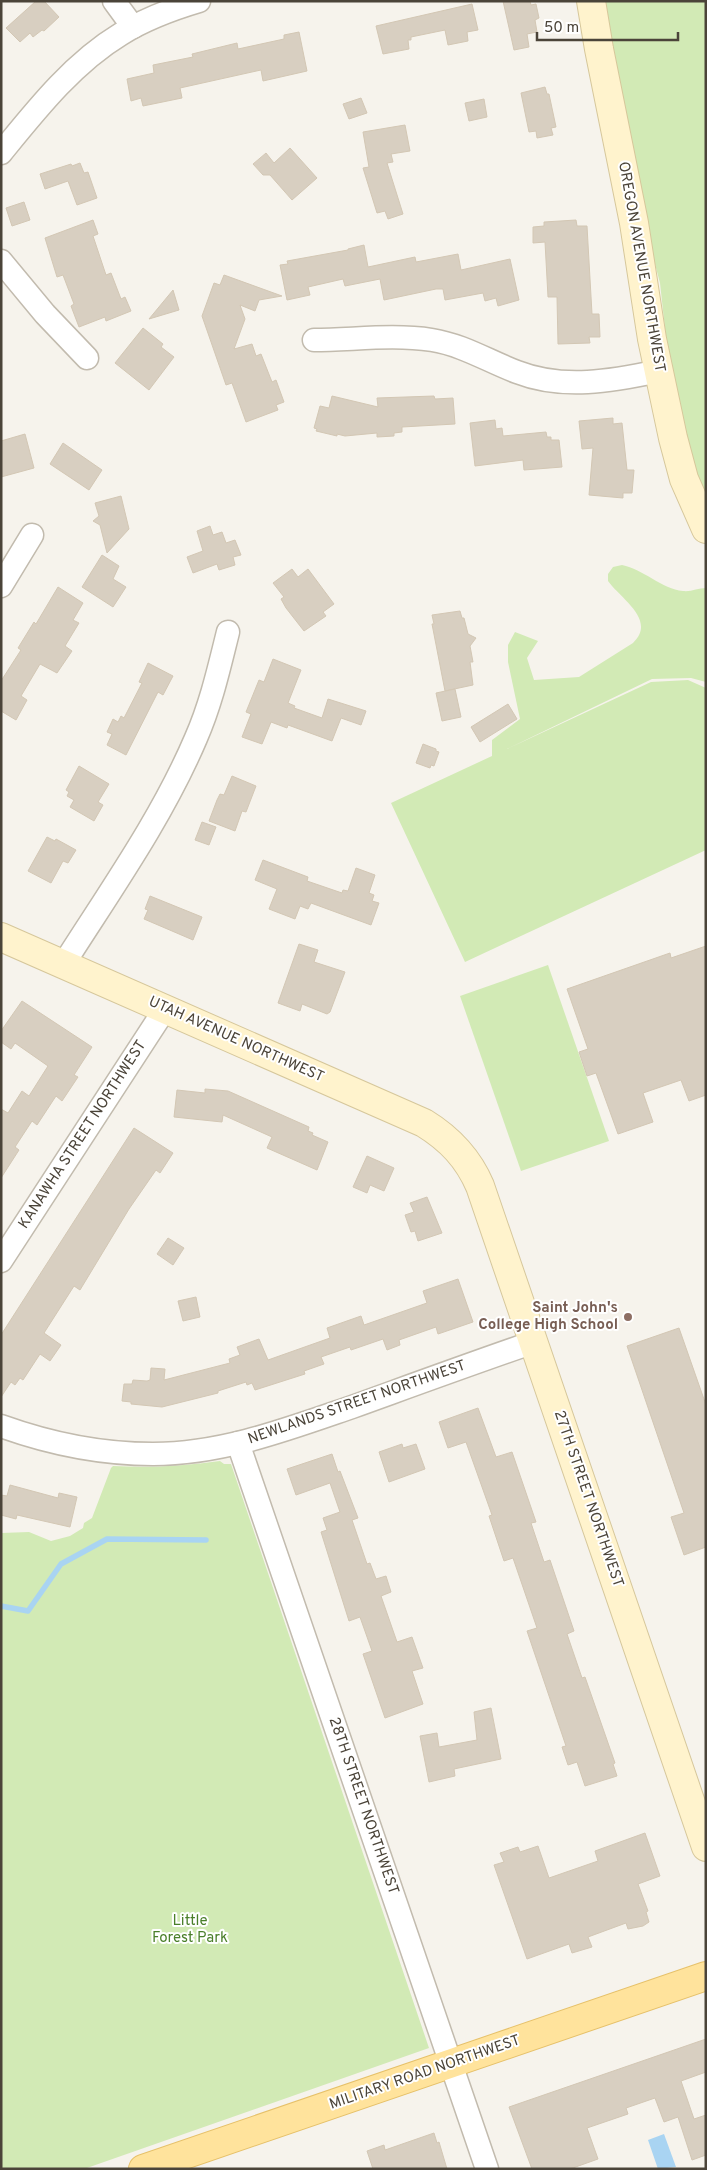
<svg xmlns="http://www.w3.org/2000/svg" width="707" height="2170" font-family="Overpass,sans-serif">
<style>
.green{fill:#d2eab5}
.water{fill:#a9d4f2}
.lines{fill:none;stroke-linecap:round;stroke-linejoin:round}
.stream{stroke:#a9d4f2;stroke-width:5.5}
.building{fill:#d8cfc1;stroke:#d3c7b4}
.street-casing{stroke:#c2bbae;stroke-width:25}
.secondary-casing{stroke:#d6c79b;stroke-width:30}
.primary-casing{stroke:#e6c16a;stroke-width:30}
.street{stroke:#fff;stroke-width:22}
.secondary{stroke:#fff3cd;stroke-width:28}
.primary{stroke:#ffe39c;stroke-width:28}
.education-dot{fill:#8d6e63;stroke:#fff;stroke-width:2}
.labels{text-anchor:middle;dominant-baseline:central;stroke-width:4;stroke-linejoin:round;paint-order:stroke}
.street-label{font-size:15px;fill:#4b4439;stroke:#fff}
.education-label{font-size:15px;font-weight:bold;fill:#785e54;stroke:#fff;text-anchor:end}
.park-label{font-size:15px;fill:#4a7f2a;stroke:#fff}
</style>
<rect width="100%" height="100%" fill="#f6f3ec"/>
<!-- green -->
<g class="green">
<polygon points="599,1 706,1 706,506 693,472 669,365 660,283 646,230"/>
<path d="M622 565C643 569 662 589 683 591 691 592 698 588 706 588V682L691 678 652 679 507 749 651 682 688 680 706 688V850L465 962 391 803 492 756V740L520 719 508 662V645L515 632 538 641 527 658 534 680 579 677 633 643C657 620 621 599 608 581V574L613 567Z"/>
<polygon points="548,965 609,1141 521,1171 460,996"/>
<path d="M220 1461 224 1464H231L429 2048 84 2169H1V1533L29 1532 51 1541 70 1536 83 1528 84 1523 92 1518 111 1468 113 1466C149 1468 184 1466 220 1461Z"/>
</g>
<!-- water -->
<polygon class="water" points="664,2134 676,2167 658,2169 648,2140"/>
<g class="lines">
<!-- stream -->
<polyline class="stream" points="1,1606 28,1611 61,1564 107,1539 206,1540"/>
</g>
<!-- building -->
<g class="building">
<polygon points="36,1 44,1 59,17 44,31 42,30 33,37 30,33 20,42 6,28"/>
<polygon points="503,1 530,1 531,5 536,4 539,18 535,20 537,32 527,34 529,47 514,50"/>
<polygon points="472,4 478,30 467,32 468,41 448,45 445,30 411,37 411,40 408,40 409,49 383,54 376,26"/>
<polygon points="299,32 307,71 263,81 261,70 180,88 182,98 143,106 141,98 131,101 127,79 154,73 153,65 193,57 192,54 237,43 238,49 284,39 284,35"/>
<polygon points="545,87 547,94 549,94 556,127 551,128 553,135 537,138 536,131 529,132 521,93"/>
<polygon points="361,98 367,113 349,119 343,104"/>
<polygon points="484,99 487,117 469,121 465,103"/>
<polygon points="405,125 410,151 391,154 393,162 387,163 403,214 388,219 385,211 377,213 363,168 369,167 363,132"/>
<polygon points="290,148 317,178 292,200 270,175 263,175 253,164 266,153 274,163"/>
<polygon points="80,163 84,173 88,172 97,198 77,205 68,181 45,189 40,174 71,164 72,166"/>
<polygon points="24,202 30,220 12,226 6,208"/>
<polygon points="93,220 98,234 93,236 106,275 111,273 121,299 125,297 131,311 106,321 105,317 79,327 71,306 74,304 63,275 57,277 45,238"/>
<polygon points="576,220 577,226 587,226 592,314 599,314 600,337 589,337 590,343 558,344 557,297 548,297 545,242 533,243 533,227 544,226 544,222"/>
<polygon points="364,245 368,267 415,257 416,262 458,254 461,270 510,259 519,300 498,306 496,298 485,301 483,293 445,300 443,289 436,289 384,300 380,279 345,286 343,279 308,287 310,295 287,300 280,265 288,264 287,261 348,250 348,249"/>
<polygon points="224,275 282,296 259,300 255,311 240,305 245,319 234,349 252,344 256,356 261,354 272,382 276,380 284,402 276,405 278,410 246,422 232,383 226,385 202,316 214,283 220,285"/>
<polygon points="173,290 179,310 149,319"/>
<polygon points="143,328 163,344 161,347 174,357 149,390 115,363"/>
<polygon points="332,396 378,407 377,398 434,396 435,399 453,398 455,424 402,427 402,432 394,433 394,436 377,437 377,433 345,436 337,434 337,436 316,431 317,429 314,428 320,406 329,408"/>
<polygon points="613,418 613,424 622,423 627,470 634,470 632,493 623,493 623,498 589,495 593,448 582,449 579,421"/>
<polygon points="495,420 496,429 502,428 503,436 546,432 547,437 551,437 551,440 559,440 562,467 524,470 523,460 475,466 470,423"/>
<polygon points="25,434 34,468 1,477 1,441"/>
<polygon points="63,443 102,470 89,490 50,464"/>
<polygon points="121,496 129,529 107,553 100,525 93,521 99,516 95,503"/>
<polygon points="210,526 213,535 222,532 226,543 235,540 241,555 233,557 235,565 219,570 217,564 193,573 187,557 203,551 197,531"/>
<polygon points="102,555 119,566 113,579 126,587 113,607 82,587"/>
<polygon points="292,569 298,577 308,569 334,604 323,612 326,616 304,631 286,608 281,599 284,597 273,583"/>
<polygon points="58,587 83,603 73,620 79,623 65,646 72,651 57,673 40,664 21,696 27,700 16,720 1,711 1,681 21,650 18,648 34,622 36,624"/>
<polygon points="460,611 462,618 464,618 468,634 476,638 470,646 473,662 470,662 473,685 445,691 432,624 434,624 432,615"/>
<polygon points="273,659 301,670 288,703 295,706 294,708 322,718 328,699 366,711 361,725 341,718 332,741 288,725 287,728 271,722 262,744 242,737 251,714 246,712 259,680 264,682"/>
<polygon points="148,663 173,676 163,695 158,692 126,755 107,745 112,734 107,732 113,719 118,722 121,716 124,718 142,683 139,682"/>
<polygon points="455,689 461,717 442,721 436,693"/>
<polygon points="508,704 517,719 480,742 471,727"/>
<polygon points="423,744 436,749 436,751 439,752 434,766 431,765 430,768 416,763"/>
<polygon points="79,766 109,784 98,802 103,805 94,821 70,807 74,800 67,796 69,792 66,790"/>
<polygon points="232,776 256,786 246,812 242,811 235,831 209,821 217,800 220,794 224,795"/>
<polygon points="202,822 216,827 209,845 195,840"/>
<polygon points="47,837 55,841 56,839 76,850 68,863 63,861 51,883 28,871"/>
<polygon points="263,860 308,877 307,881 342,893 343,890 348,891 356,868 375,875 369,893 374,895 372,901 379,903 371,925 311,903 308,909 300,906 295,919 269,909 277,889 255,880"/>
<polygon points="150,896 202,917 193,940 144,919 148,910 145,909"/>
<polygon points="299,944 318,950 314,962 345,972 330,1012 327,1014 302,1004 300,1011 278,1003"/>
<polygon points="706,946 706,1095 689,1101 681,1080 643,1093 653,1122 618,1134 596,1073 587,1076 579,1052 588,1049 567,989 670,953 671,958"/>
<polygon points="22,1001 92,1047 74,1075 78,1077 62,1101 56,1096 37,1125 32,1121 15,1147 19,1150 1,1178 1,1109 8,1113 22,1091 29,1096 48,1066 15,1043 11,1049 1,1042 1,1031"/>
<polygon points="205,1089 228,1091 309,1127 308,1131 313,1133 312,1135 328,1142 317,1170 267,1148 272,1137 223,1115 222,1122 174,1117 177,1090 205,1093"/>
<polygon points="134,1128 173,1153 160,1173 156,1170 129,1209 80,1290 74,1286 44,1333 61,1345 50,1361 40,1354 23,1380 20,1378 15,1385 11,1382 1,1397 1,1335"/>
<polygon points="367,1156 394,1168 384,1191 370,1185 367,1193 353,1187"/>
<polygon points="427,1197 442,1233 418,1241 415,1231 411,1232 405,1215 414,1212 410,1203"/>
<polygon points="168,1238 184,1248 173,1265 157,1254"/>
<polygon points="458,1279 473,1322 438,1334 436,1327 399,1340 400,1345 387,1350 383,1339 351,1350 350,1347 321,1357 324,1364 304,1371 305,1374 255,1390 252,1383 247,1385 246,1382 218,1391 218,1393 162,1407 131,1404 131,1402 122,1401 124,1384 132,1384 133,1380 147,1381 150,1380 151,1368 165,1369 164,1380 230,1363 229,1359 240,1355 237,1347 259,1339 268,1360 330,1338 327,1328 361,1316 364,1325 427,1303 423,1291"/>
<polygon points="196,1297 200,1317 183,1321 178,1301"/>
<polygon points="679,1328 706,1405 706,1547 684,1555 671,1517 684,1513 627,1346"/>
<polygon points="478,1408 496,1457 512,1452 536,1522 531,1523 544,1562 550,1560 574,1631 567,1634 582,1678 585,1677 615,1763 613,1764 617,1776 585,1786 577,1762 568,1765 562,1747 566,1746 527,1631 537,1628 513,1558 504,1561 489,1516 492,1515 466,1442 448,1448 439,1422"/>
<polygon points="402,1444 403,1448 416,1444 425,1469 389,1482 379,1452"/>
<polygon points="332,1454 338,1472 340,1471 358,1518 352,1520 367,1564 370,1563 376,1579 386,1576 391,1592 381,1596 397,1642 412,1637 423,1668 412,1671 423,1704 385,1718 363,1654 372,1651 360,1617 349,1621 321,1532 327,1530 323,1518 340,1512 330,1483 296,1495 287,1469"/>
<polygon points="10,1485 58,1498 59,1493 77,1497 70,1527 17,1515 16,1519 1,1515 1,1495 7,1496"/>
<polygon points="491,1708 501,1759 454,1769 455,1776 429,1782 420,1736 437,1733 439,1747 477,1740 474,1712"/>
<polygon points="645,1833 660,1876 638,1884 648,1911 646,1912 649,1922 643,1926 628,1929 626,1923 588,1937 592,1947 572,1953 569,1944 527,1959 494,1865 504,1862 500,1853 518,1847 520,1852 538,1846 549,1878 598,1861 595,1851"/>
<polygon points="706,2039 706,2072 681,2081 694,2119 706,2115 706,2155 692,2160 678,2117 664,2122 655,2098 626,2108 628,2114 587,2128 598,2159 570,2169 532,2169 509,2107"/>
<polygon points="434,2133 437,2143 439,2142 447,2169 373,2169 367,2151 384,2145 385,2150"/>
</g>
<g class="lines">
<!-- street casing -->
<g class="street-casing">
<g id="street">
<polyline points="114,1 133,27"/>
<path d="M1 153C36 110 73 63 121 34 145 19 172 9 199 1"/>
<polyline points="1,261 45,314 87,358"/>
<path d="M314 340C352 340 393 334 432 340 463 345 488 361 517 372 563 390 612 381 659 371"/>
<polyline points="1,586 32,535"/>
<path d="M63 965C110 891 162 818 196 738 211 704 219 668 228 632"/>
<polyline points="1,1261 165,1009"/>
<path d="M1 1426C51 1444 100 1454 153 1454 222 1454 288 1429 352 1407 413 1385 473 1363 534 1342"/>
<polyline points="238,1443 487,2169"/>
</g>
</g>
<!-- secondary casing -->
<g class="secondary-casing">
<g id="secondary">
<polyline points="591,1 599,49 634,223 652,339 673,438 684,479 706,529"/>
<path d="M1 937 424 1123C450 1139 468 1158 480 1186L706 1847"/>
</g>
</g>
<!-- primary casing -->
<g class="primary-casing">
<polyline id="primary" points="143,2169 706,1976"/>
</g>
<!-- street -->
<use href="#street" class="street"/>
<!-- secondary -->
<use href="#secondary" class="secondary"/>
<!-- primary -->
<use href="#primary" class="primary"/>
</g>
<!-- markers -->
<circle class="education-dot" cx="628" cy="1317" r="5"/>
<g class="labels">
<!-- street labels -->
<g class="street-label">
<text transform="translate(641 267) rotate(80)">OREGON AVENUE NORTHWEST</text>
<text transform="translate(236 1040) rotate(24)">UTAH AVENUE NORTHWEST</text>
<text transform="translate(83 1135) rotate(-57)">KANAWHA STREET NORTHWEST</text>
<text transform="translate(357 1403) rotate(-19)">NEWLANDS STREET NORTHWEST</text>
<text transform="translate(588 1499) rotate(71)">27TH STREET NORTHWEST</text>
<text transform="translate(363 1806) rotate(71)">28TH STREET NORTHWEST</text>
<text transform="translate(425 2073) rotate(-19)">MILITARY ROAD NORTHWEST</text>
</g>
<!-- education labels -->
<g class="education-label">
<text x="618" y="1308">Saint John's<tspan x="618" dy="17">College High School</tspan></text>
</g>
<!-- park labels -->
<g class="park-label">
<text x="190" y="1921">Little<tspan x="190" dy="17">Forest Park</tspan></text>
</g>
</g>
<!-- border -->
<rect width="707" height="2170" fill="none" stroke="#4b4439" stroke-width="5"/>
<!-- scale -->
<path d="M537 32v8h141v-8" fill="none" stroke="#4b4439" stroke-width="2.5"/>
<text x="544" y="32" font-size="15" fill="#4b4439" stroke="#ffffff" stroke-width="4" paint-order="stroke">50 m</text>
</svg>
